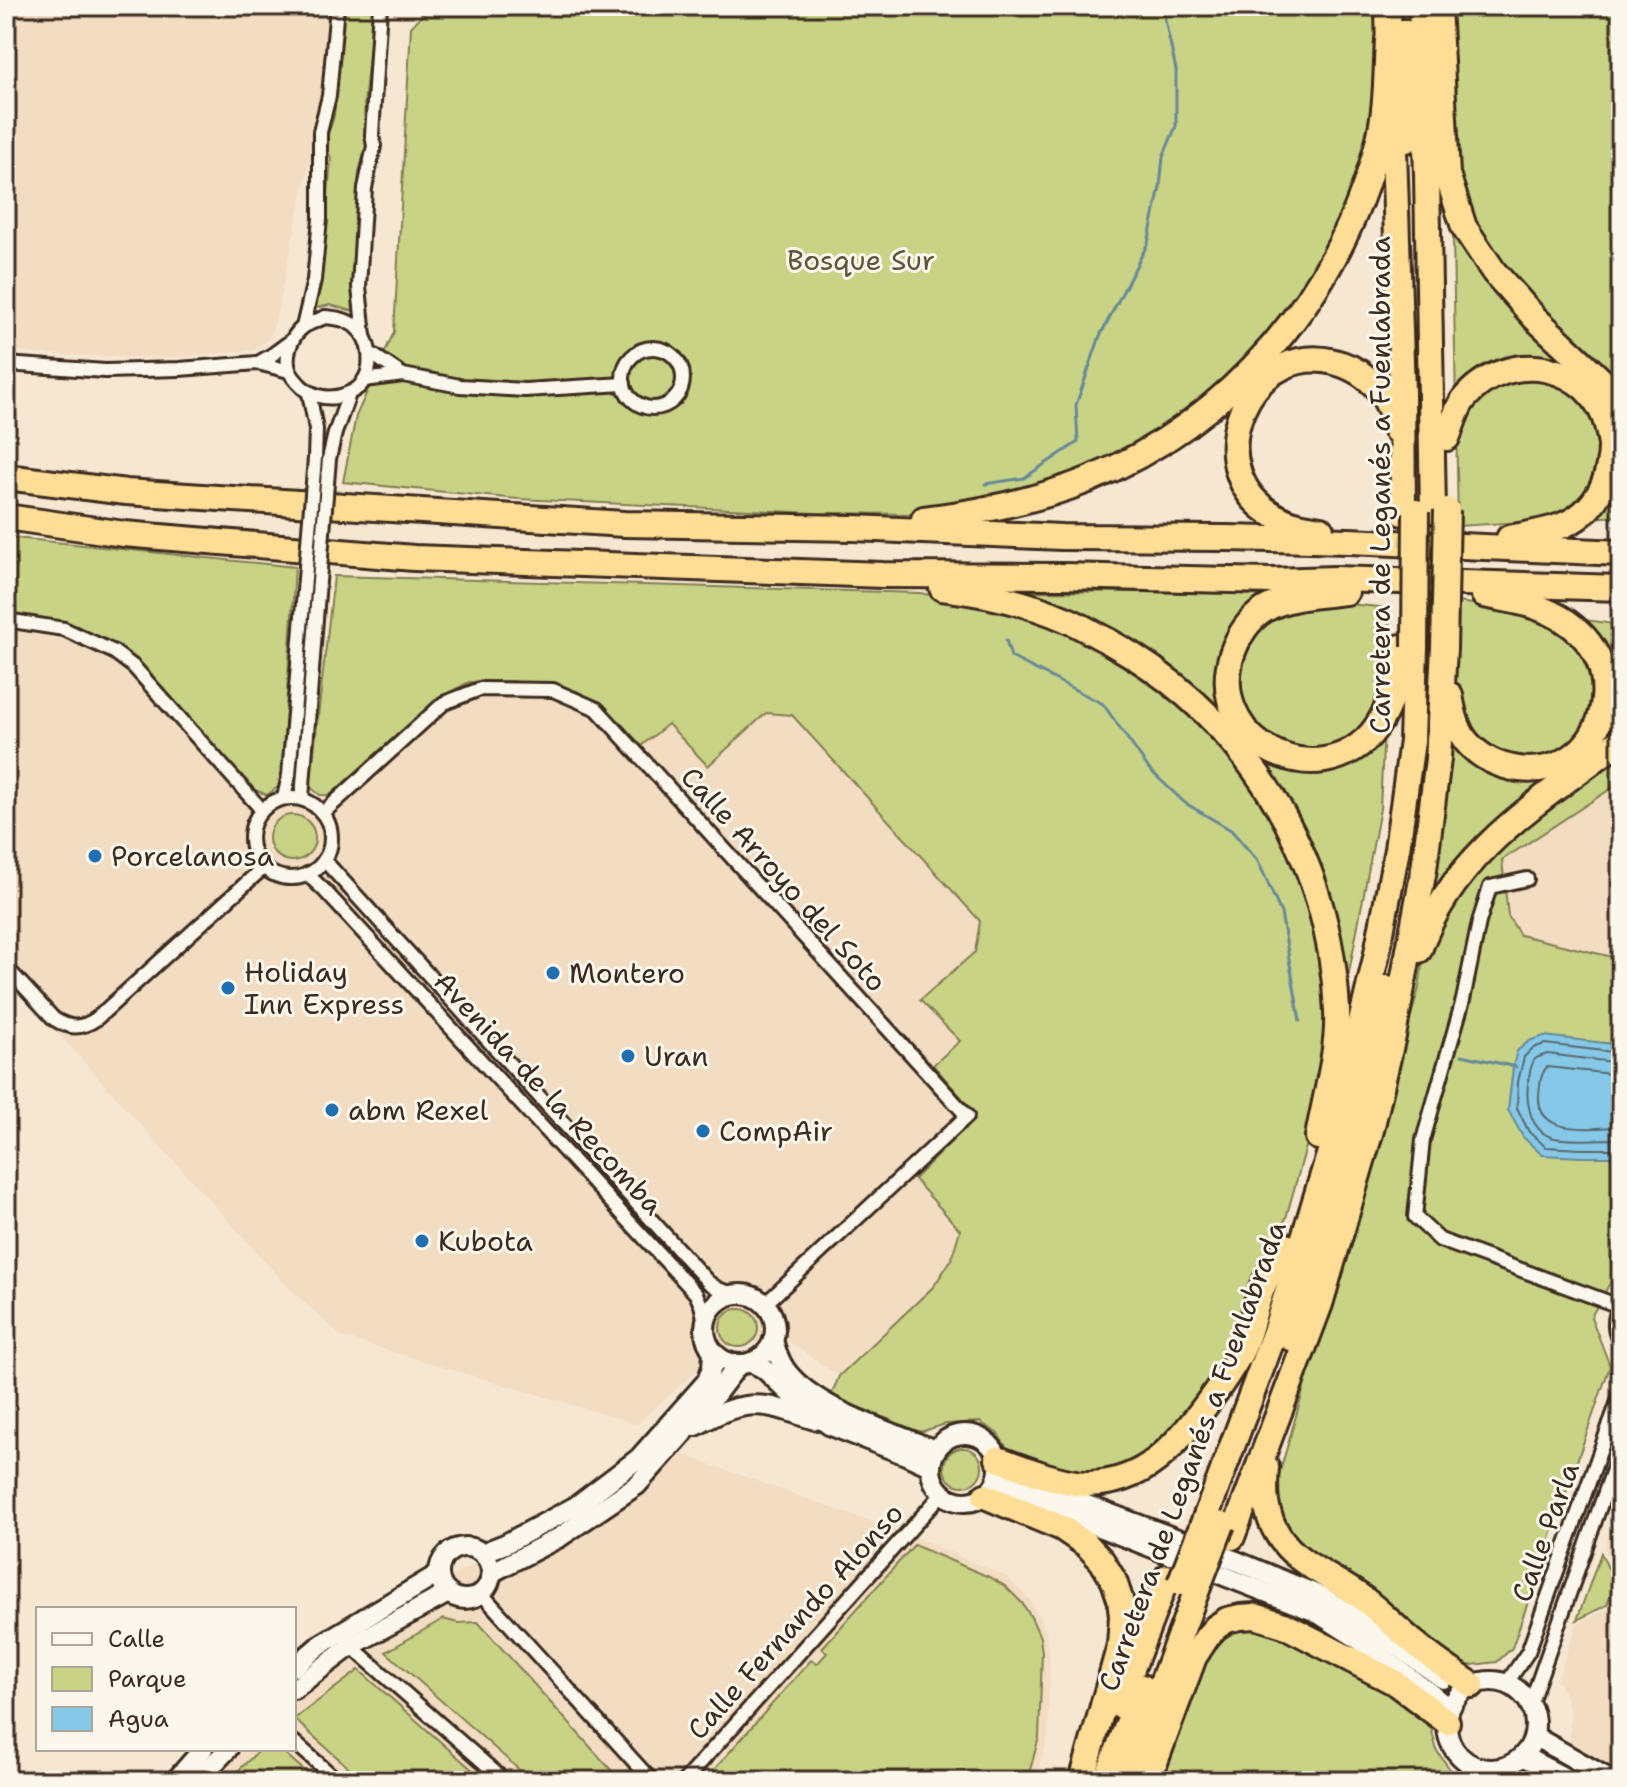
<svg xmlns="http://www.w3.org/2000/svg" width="1627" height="1787" font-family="'Shantell Sans',sans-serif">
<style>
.built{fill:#f2dcc2}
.green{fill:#c8d386;stroke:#827e52;stroke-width:2}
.water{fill:#86c8e7;stroke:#688997;stroke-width:2}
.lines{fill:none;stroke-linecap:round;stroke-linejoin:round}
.shore{stroke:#59696e;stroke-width:2}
.stream{stroke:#688997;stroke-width:3}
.street-casing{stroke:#3b2a1e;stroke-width:18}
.secondary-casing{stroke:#3b2a1e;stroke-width:24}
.highway-casing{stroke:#3b2a1e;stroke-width:30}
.street{stroke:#fbf7ec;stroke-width:12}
.secondary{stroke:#fbf7ec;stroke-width:18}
.highway{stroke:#fedd96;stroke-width:24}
.street-bridge-casing{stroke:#3b2a1e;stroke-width:18;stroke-linecap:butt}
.highway-bridge-casing{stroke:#3b2a1e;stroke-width:30;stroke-linecap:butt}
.street-bridge{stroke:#fbf7ec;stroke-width:12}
.highway-bridge{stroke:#fedd96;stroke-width:24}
.poi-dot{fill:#1f6fb2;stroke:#fbf7ec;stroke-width:3}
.labels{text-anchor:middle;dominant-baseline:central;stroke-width:6;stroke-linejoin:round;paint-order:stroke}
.park-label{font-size:28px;fill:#5e5438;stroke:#fbf7ec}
.street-label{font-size:28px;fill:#3b2a1e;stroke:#fbf7ec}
.poi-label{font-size:28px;fill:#3b2a1e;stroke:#fbf7ec;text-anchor:start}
</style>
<rect width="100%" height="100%" fill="#f6e7d3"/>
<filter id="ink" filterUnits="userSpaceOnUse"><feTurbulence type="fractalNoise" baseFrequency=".0125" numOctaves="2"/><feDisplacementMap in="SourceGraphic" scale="16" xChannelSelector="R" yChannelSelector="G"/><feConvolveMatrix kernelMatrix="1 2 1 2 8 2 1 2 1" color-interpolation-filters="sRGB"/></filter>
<g filter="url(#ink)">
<!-- built -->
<g class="built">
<polygon points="6,6 332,6 325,87 275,323 269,338 254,350 165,358 39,354 6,349"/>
<polygon points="6,630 71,641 126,670 243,798 330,795 437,699 469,682 513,681 577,691 598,703 667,724 707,765 766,713 792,715 980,921 975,951 920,1000 960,1041 933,1065 962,1098 967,1116 954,1140 915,1179 960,1230 951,1260 935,1286 839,1376 784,1338 721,1349 637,1424 342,1337 291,1290 6,976"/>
<polygon points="1621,782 1621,959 1520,935 1508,916 1502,860"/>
<polygon points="661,1447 919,1539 1005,1576 1031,1601 1046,1630 1050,1666 1048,1736 1035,1781 187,1781 218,1749 294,1749 294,1679 344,1638 463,1570 556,1528 630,1478"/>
<polygon points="1621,1499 1621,1772 1570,1742 1570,1710 1564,1693 1557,1680 1577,1624 1609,1608 1619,1581 1604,1548"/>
</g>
<!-- green -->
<g class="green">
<path d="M343 6H374L364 104 365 126 368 135V150L363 157 359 172 352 289 353 311 330 305 316 308 322 274 331 158C321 138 330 134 334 116Z"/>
<polygon points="430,6 1378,6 1375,102 1359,165 1339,218 1310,275 1263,337 1219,383 1141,443 1055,479 1002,497 918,514 815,513 518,499 343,482 356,416 394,332 411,27"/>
<polygon points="1449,6 1621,6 1621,516 1458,526"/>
<polygon points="6,537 295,567 282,773 279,786 267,795 253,789 139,665 91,634 57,622 6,614"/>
<polygon points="334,576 920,593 1048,619 1134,664 1202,721 1258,784 1291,849 1317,933 1330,1000 1311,1129 1286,1218 1218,1377 1147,1461 1086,1477 1009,1451 997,1433 980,1422 946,1424 920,1432 831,1396 839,1376 934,1286 951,1260 960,1230 914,1179 953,1140 967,1116 962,1098 933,1065 960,1041 920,1000 975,952 980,921 792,715 766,713 708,766 668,724 641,746 598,703 577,691 513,681 469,682 437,699 330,795 320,795 310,787"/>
<polygon points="1026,591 1229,593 1390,608 1380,809 1343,1004 1338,924 1303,824 1194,687"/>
<polygon points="1458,602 1621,625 1621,782 1502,860 1508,916 1520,935 1621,959 1621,1278 1610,1283 1591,1317 1610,1366 1512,1648 1497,1662 1464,1666 1319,1557 1283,1526 1275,1489 1419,988 1434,881 1446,769"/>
<circle cx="292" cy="838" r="23"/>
<circle cx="739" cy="1328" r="19"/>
<circle cx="963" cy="1467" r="19"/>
<polygon points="914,1545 989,1577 1005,1586 1022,1603 1031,1617 1040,1637 1042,1653 1039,1737 1027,1781 704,1781 811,1660 817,1664 827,1653 822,1648"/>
<polygon points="1601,1553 1615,1583 1607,1605 1577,1620"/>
<polygon points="443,1619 458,1623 478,1622 621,1781 532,1781 386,1652"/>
<polygon points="1255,1625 1363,1673 1429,1720 1437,1751 1454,1775 1473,1781 1159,1781 1207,1655 1227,1630"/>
<polygon points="359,1670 485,1781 364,1781 294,1719"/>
<polygon points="260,1749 280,1749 316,1781 228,1781"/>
</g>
<!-- water -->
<polygon class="water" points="1544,1036 1621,1045 1621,1157 1580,1157 1542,1155 1523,1137 1508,1110 1513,1067 1517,1051 1529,1041"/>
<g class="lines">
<!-- shore -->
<g class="shore">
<polyline points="1621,1053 1545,1044 1533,1048 1524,1057 1518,1082 1517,1108 1529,1132 1546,1147 1580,1149 1621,1149"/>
<path d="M1621 1063 1547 1054C1543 1056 1538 1056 1535 1059 1531 1064 1530 1071 1529 1077 1525 1097 1528 1129 1551 1137 1566 1142 1604 1139 1621 1139"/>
<path d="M1621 1075 1547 1067C1540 1074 1540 1086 1539 1096 1537 1138 1594 1127 1621 1127"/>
</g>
<!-- stream -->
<g class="stream">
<polyline points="985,484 1024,478 1078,442 1076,405 1100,336 1148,243 1160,187 1163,157 1176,126 1176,70 1162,6"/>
<polyline points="1006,640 1011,657 1103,704 1149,769 1185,803 1231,830 1258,861 1281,913 1300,1021"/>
<polyline points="1462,1055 1516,1067"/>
</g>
<!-- street casing -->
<g class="street-casing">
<g id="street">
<path d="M325 317C336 318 346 319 355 326 372 340 375 371 359 387 352 393 345 395 336 397 324 399 311 395 302 387 298 383 293 378 290 372 284 358 290 337 303 327 309 323 319 320 325 317Z"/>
<polyline points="303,327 314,280 320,219 320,132 329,96 337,6"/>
<polyline points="364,336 359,287 365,188 374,146 372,135 380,6"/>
<circle cx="653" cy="378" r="30"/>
<polyline points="370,353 403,375 460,386 525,390 624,384"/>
<polyline points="258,363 272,355 291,341"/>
<polyline points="6,364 105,371 179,369 258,363 289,371"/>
<polyline points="364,380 403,375"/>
<polyline points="309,393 316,429 315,458"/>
<polyline points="329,459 335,433 349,394"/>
<polyline points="6,620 64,629 114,652 134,667 262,810"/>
<circle cx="291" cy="838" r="40"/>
<polyline points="284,798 289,775 303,603"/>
<polyline points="302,798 317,606"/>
<polyline points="323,813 444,703 480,689 553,690 597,709 967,1116 765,1304"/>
<polyline points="324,860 708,1282 718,1289 733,1294"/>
<polyline points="307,874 324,890 696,1294 701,1305 705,1322"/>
<polyline points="1527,879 1490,887 1479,922 1463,1000 1423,1140 1415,1217 1440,1240 1619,1306"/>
<path d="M6 967 54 1019C70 1029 81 1029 96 1019L263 868"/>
<path d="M1621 1303C1613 1317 1613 1331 1621 1345"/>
<polyline points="481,1593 652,1781"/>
<polyline points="351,1646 505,1781"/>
<polyline points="1506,1684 1528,1652 1621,1393"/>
<polyline points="1530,1705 1621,1447"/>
<polyline points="294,1742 338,1781"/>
<polyline points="684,1781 942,1494"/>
</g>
</g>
<!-- secondary casing -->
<g class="secondary-casing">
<g id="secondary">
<circle cx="740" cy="1329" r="35"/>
<path d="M773 1340C776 1351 779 1360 785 1369 812 1408 891 1432 935 1450"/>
<polyline points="751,1362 764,1369 801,1404 829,1425 906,1455 930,1466"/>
<path d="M696 1426C718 1413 741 1402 767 1406 783 1408 800 1416 815 1420"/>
<circle cx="965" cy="1468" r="34"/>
<polyline points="999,1472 1239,1562 1323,1597 1367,1625 1443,1679"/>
<polyline points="994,1486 1314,1611 1358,1639 1450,1708"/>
<circle cx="465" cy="1573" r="26"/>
<polyline points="482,1553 505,1544 576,1506 639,1458 707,1381 712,1367 713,1353"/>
<polyline points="491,1573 560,1537 637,1485 703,1411 739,1364"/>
<polyline points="294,1667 321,1644 438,1574"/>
<circle cx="1491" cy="1725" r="44"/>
<polyline points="294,1689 351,1646 448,1593"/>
<polyline points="1534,1736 1613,1781"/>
<polyline points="1523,1756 1571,1781"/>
<polyline points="175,1781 203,1749"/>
<polyline points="197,1781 228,1749"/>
</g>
</g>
<!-- highway casing -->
<g class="highway-casing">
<g id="highway">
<polyline points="1388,6 1389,54"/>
<polyline points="1421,6 1427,176 1433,511"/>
<polyline points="1438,6 1447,174 1464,227 1494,272 1535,318 1621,399"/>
<polyline points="1403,32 1406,140"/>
<polyline points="1393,119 1402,391 1403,513"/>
<path d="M1447 438C1452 426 1456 409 1464 399 1507 347 1593 362 1608 429 1609 435 1611 441 1611 447 1611 453 1610 460 1609 465 1606 483 1597 501 1583 513 1565 530 1533 533 1509 538"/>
<polyline points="6,477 126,492 624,524 853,528 1062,537 1226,538 1349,541 1621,553"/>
<polyline points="6,517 124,534 414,558 883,575 1064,576 1271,581 1335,579 1621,588"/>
<path d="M924 519C981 512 1035 501 1088 480 1232 421 1341 292 1378 143 1387 109 1386 74 1388 40"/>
<path d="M1321 529C1309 527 1296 526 1285 521 1184 477 1250 322 1351 368 1376 380 1391 403 1396 430"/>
<path d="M942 588C984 593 1026 602 1065 619 1080 625 1094 634 1108 641 1246 717 1330 854 1337 1011 1339 1051 1325 1097 1318 1137"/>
<path d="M1346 592C1319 596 1288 595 1264 610 1248 620 1238 637 1232 654 1202 752 1341 806 1385 712 1395 692 1397 669 1401 647"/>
<path d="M1450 695C1453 712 1456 728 1466 741 1493 773 1545 780 1577 753 1593 740 1602 720 1604 700 1609 649 1573 617 1527 604 1513 600 1498 598 1484 595"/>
<path d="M1419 950C1453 852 1542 800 1621 740"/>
<polyline points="1291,1338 1349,1148 1386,988"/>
<path d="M998 1459C1022 1468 1063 1484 1088 1484 1145 1483 1174 1447 1206 1405 1218 1389 1230 1372 1240 1354 1251 1332 1254 1306 1264 1284 1270 1271 1279 1259 1286 1246"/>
<path d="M1266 1467C1264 1491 1264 1511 1277 1533 1296 1566 1336 1577 1365 1600 1383 1614 1399 1631 1417 1645 1434 1660 1453 1672 1472 1685"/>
<polyline points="985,1496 1062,1528 1087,1545 1102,1561 1114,1581 1120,1599 1122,1616 1120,1645 1082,1781"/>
<polyline points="1206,1516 1276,1329 1333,1142 1376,958 1397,849 1412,741 1415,647"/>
<polyline points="1232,1537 1320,1304 1371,1130 1393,1036 1424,869 1438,759 1444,648"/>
<polyline points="1118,1705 1167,1577"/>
<polyline points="1106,1781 1142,1687"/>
<polyline points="1125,1781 1198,1587"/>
<polyline points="1148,1781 1194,1657 1207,1637 1216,1627 1227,1620 1240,1617 1255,1616 1284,1625 1394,1682 1447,1722"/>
</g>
</g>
<!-- street -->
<use href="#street" class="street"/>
<!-- secondary -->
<use href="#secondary" class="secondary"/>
<!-- highway -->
<use href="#highway" class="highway"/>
<!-- street-bridge casing -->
<g class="street-bridge-casing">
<g id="street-bridge">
<polyline points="303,603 315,458"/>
<polyline points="317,606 329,459"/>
</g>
</g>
<!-- highway-bridge casing -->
<g class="highway-bridge-casing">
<g id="highway-bridge">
<polyline points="1415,647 1416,512"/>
<polyline points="1444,648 1447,510"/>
<polyline points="1180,1583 1206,1516"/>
<polyline points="1198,1587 1222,1524"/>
</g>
</g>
<!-- street-bridge -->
<use href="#street-bridge" class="street-bridge"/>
<!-- highway-bridge -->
<use href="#highway-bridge" class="highway-bridge"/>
</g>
</g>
<!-- markers -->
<g class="poi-dot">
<circle cx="95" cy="856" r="8"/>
<circle cx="553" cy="973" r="8"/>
<circle cx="228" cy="988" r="8"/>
<circle cx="628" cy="1056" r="8"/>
<circle cx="332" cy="1110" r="8"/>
<circle cx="703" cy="1131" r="8"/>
<circle cx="422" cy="1241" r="8"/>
</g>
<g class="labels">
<!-- park labels -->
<g class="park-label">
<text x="861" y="260">Bosque Sur</text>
</g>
<!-- street labels -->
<g class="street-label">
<text transform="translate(1380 485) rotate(-90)">Carretera de Leganés a Fuenlabrada</text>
<text transform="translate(784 879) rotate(48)">Calle Arroyo del Soto</text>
<text transform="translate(549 1093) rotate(47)">Avenida de la Recomba</text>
<text transform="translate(1192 1456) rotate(-70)">Carretera de Leganés a Fuenlabrada</text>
<text transform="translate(1545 1532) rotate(-70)">Calle Parla</text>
<text transform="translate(795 1621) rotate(-48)">Calle Fernando Alonso</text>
</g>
<!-- poi labels -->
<g class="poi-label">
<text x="111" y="856">Porcelanosa</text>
<text x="244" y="972">Holiday<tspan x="244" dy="32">Inn Express</tspan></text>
<text x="569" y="973">Montero</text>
<text x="644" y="1056">Uran</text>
<text x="348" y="1110">abm Rexel</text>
<text x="719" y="1131">CompAir</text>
<text x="438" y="1241">Kubota</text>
</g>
</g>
<!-- margin -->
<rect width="1627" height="1787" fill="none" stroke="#fbf7ec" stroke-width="32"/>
<rect x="16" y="16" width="1595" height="1755" fill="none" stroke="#3b2a1e" stroke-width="3" filter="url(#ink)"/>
<!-- legend -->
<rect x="36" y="1607" width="260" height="144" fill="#fbf7ec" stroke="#aea59a" stroke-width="2"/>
<rect x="52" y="1633" width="40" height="12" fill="#fbf7ec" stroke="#aea59a" stroke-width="2"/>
<text x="108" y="1647" font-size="24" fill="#3b2a1e">Calle</text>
<rect x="52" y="1667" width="40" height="24" fill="#c8d386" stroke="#aea59a" stroke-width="2"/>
<text x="108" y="1687" font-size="24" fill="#3b2a1e">Parque</text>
<rect x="52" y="1707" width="40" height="24" fill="#86c8e7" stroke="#aea59a" stroke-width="2"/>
<text x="108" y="1727" font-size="24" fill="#3b2a1e">Agua</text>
</svg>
